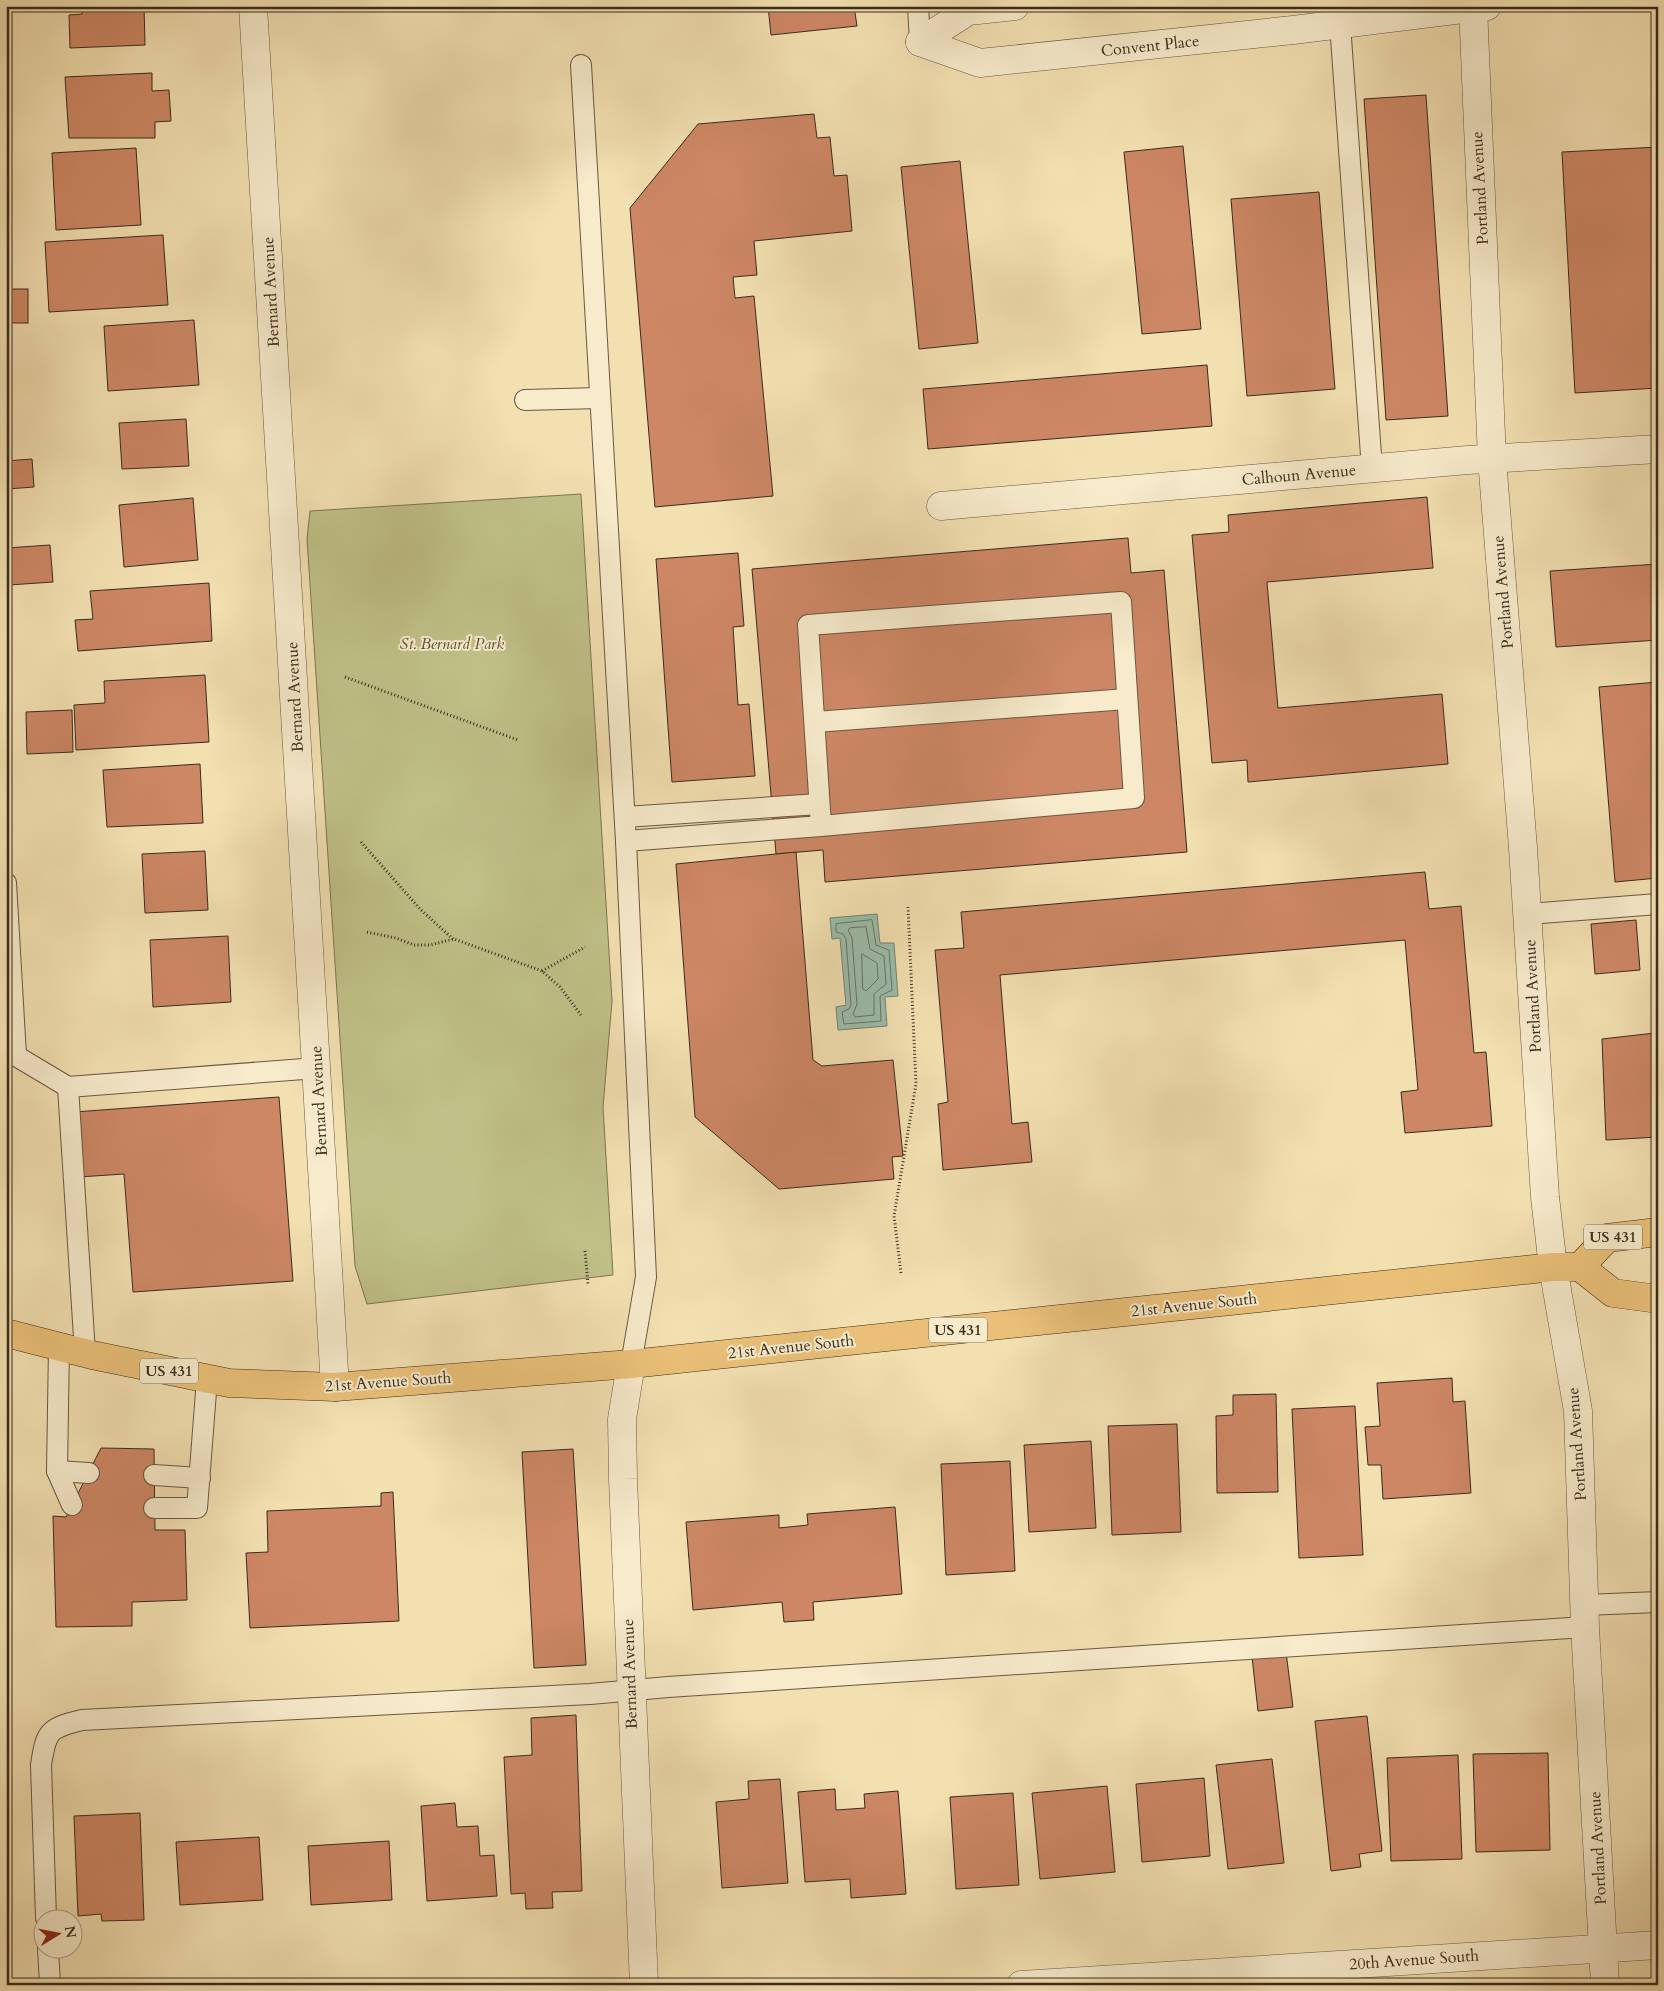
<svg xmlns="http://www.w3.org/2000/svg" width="1664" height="1991" font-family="Cardo,serif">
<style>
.green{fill:#c0c188;stroke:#7c7652}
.water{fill:#9bbdac;stroke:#748373}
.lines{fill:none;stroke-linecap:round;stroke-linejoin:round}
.shore{stroke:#6a7464;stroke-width:1}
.building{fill:#cd8765;stroke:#392b1d}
.lane-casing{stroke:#685842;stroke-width:22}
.street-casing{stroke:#685842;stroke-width:29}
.primary-casing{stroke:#392b1d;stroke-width:29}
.path{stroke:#392b1d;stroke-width:3;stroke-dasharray:1 2.5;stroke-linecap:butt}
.lane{stroke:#f7ebcc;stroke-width:20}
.street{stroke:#f7ebcc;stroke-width:28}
.primary{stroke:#eac078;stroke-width:28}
.labels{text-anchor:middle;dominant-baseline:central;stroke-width:4;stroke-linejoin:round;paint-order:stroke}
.shield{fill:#f7ebcc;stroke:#726552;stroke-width:1}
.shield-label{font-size:15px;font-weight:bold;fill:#392b1d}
.street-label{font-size:16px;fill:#392b1d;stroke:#f7ebcc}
.park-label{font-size:16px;font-style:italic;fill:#5b5038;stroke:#f7ebcc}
</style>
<rect width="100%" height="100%" fill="#f3e0b1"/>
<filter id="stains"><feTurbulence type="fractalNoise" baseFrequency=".004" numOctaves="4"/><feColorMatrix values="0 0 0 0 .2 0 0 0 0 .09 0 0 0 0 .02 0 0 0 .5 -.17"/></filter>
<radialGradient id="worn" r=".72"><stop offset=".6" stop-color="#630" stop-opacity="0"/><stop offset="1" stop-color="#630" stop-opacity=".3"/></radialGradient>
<!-- green -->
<polygon class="green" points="581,494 612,1001 603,1107 613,1275 367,1304 355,1266 307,539 310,511"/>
<!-- water -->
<polygon class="water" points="877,914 880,943 894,943 898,996 885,997 887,1026 838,1030 836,1007 846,1005 840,938 832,939 830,918"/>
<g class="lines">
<!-- shore -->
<g class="shore">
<polygon points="872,920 876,945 889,950 892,990 880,996 881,1021 844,1024 842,1012 849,1009 851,1005 846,939 843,934 836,932 836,924"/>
<polygon points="866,927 870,949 884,956 886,984 874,994 874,1015 855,1017 853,1014 857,1004 852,938 848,930 850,928"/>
<polygon points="862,954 877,963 878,979 866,991 863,989"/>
</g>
</g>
<!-- building -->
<g class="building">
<polygon points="82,6 144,6 145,45 70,48 69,15 82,14"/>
<polygon points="768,6 854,6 857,26 771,35"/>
<polygon points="152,73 152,91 169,90 171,121 155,122 155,138 69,138 65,77"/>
<polygon points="1426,95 1448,416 1386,420 1364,99"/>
<polygon points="814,114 817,138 830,137 834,176 847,175 852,231 754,241 757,275 733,277 735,298 754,296 773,496 655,507 630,208 698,124"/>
<polygon points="1183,146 1201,329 1142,334 1124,152"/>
<polygon points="1658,147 1658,388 1575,393 1562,152"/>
<polygon points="136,148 141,225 56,230 52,153"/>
<polygon points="960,161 978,343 919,349 901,167"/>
<polygon points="1319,192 1335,389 1247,396 1231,199"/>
<polygon points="163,235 168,305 49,312 45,242"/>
<rect x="6" y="289" width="22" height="34"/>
<polygon points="194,320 199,385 108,391 104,326"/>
<polygon points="1207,365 1212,426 928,449 923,389"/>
<polygon points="186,419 189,466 122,469 119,423"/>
<polygon points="32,459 34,487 7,489 6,461"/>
<polygon points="1427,497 1433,568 1267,582 1278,708 1442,694 1448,764 1248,782 1247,760 1212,763 1192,535 1229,532 1228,515"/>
<polygon points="193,498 198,560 124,567 119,505"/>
<polygon points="1128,538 1131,573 1164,570 1187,852 825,882 823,850 776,854 752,569"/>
<polygon points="50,545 53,582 9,585 6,548"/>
<polygon points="738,553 744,626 733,627 738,705 749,704 755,776 672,782 656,559"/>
<polygon points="1658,564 1658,640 1556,647 1550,571"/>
<polygon points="209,583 212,641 78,651 75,620 93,619 90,591"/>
<polygon points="205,675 209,742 76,750 74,705 105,703 104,681"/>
<polygon points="1658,682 1658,878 1615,882 1599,687"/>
<polygon points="72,710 73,752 27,754 26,712"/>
<polygon points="200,764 203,823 107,827 103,770"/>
<polygon points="205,851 208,910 145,913 142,854"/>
<polygon points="796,852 813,1060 822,1066 893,1060 903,1156 892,1157 894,1179 779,1189 695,1117 676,864"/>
<polygon points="1425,872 1429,909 1461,906 1474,1053 1486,1052 1492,1126 1405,1133 1401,1092 1418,1090 1405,940 1000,975 1012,1124 1028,1122 1032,1162 943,1170 938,1104 948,1102 935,950 964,948 961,912"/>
<polygon points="1636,920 1640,970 1595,974 1591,924"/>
<polygon points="228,936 231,1002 153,1007 150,940"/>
<polygon points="1655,1033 1654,1048 1658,1047 1658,1137 1606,1140 1602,1039"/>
<polygon points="279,1097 293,1281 133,1292 124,1174 79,1177 74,1112"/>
<polygon points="1452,1378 1453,1402 1465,1401 1471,1493 1383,1499 1381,1465 1368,1465 1365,1427 1380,1426 1377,1383"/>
<polygon points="1276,1394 1278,1492 1217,1493 1216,1416 1233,1415 1233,1395"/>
<polygon points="1355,1406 1363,1555 1299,1558 1292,1409"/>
<polygon points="1177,1424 1181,1532 1112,1535 1108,1426"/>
<polygon points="1091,1441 1096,1528 1029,1532 1024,1445"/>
<polygon points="101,1448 154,1449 155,1530 185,1530 187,1600 132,1602 132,1626 56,1627 53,1516 66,1517"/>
<polygon points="573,1449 586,1665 534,1668 522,1452"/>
<polygon points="1010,1461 1015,1571 946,1575 941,1464"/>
<polygon points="393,1492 399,1621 250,1628 246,1553 268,1552 267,1511 381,1506 381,1493"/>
<polygon points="895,1507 902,1594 813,1602 814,1620 784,1622 782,1602 693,1610 686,1522 779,1515 779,1528 808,1525 807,1514"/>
<polygon points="1286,1652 1293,1707 1258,1711 1252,1657"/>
<polygon points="576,1715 582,1891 552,1892 553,1908 526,1909 525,1893 511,1894 504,1757 532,1755 531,1718"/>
<polygon points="1367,1716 1382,1851 1359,1854 1361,1867 1331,1871 1315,1721"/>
<polygon points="1548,1753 1550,1850 1476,1852 1473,1754"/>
<polygon points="1458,1755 1462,1859 1391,1861 1387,1758"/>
<polygon points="1272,1759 1284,1863 1228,1869 1216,1765"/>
<polygon points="1204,1778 1210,1856 1142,1862 1136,1784"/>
<polygon points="780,1779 788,1883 722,1888 716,1802 749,1799 748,1781"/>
<polygon points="1107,1786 1115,1872 1040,1879 1032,1793"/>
<polygon points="835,1789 836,1810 865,1808 864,1794 898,1791 906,1894 851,1898 850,1879 805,1882 798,1792"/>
<polygon points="1013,1793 1019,1885 956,1889 950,1797"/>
<polygon points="455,1803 457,1827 478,1826 480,1856 494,1855 497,1896 427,1901 421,1806"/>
<polygon points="140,1813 144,1920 102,1921 101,1914 78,1916 74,1816"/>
<polygon points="259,1837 263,1900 180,1905 176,1842"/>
<polygon points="389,1841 392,1900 311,1905 308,1846"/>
</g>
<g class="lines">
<!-- lane casing -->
<g class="lane-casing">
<g id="lane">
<polyline points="918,6 920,42"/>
<polyline points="1340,24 1372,469"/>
<polyline points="581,65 626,841 646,1277 631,1364"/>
<polyline points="525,400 599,398"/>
<polyline points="815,722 1127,699"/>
<polyline points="625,817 819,804"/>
<polyline points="626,841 821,826 1134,798 1121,602 808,625 821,826"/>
<polyline points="6,883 16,1055"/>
<polyline points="1528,914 1658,904"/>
<polyline points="6,1050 68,1087 317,1068"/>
<polyline points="68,1087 85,1353"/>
<polyline points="59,1346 57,1471 72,1505"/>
<polyline points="57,1471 89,1473"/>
<polyline points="154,1475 200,1478"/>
<polyline points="154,1508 197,1508 207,1379"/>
<polyline points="1585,1605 1658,1602"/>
<path d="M46 1918 41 1765C46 1732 48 1728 82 1720L590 1694 668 1687 1585 1627"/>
<polyline points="48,1948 50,1985"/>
</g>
</g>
<!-- street casing -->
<g class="street-casing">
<g id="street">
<polyline points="253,6 335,1387"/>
<polyline points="1473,6 1492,459 1523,848 1545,1197 1553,1267 1578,1411 1585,1627 1605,1985"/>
<polyline points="920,42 980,63 1293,30 1487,6"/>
<polyline points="920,42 968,11 1015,6"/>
<polyline points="941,506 1468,460 1658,449"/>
<polyline points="631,1364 622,1419 623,1479 644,1985"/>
<polyline points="1021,1985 1658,1945"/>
</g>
</g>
<!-- primary casing -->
<g class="primary-casing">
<g id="primary">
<polyline points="1580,1267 1607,1238 1658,1232"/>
<polyline points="6,1333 92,1355 229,1383 335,1387 631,1364 1553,1267 1580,1267 1613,1293 1658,1299"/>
</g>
</g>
<!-- path -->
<g class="path">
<polyline points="345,677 518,740"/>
<polyline points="361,842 420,909 453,939"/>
<polyline points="367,932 396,938 414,945 430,945 454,939 542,971 560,987 581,1015"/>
<polyline points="542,971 585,947"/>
<polyline points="585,1251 588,1284"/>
<polyline points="901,1273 894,1216 916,1084 908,907"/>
</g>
<!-- lane -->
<use href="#lane" class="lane"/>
<!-- street -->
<use href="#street" class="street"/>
<!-- primary -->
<use href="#primary" class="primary"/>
</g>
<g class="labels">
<!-- shield labels -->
<g class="shield">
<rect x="1584" y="1224.5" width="58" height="25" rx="4"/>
<rect x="929" y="1317.5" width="58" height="25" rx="4"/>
<rect x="140" y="1358.5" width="58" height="25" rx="4"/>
</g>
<g class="shield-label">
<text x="1613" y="1237">US 431</text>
<text x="958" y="1330">US 431</text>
<text x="169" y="1371">US 431</text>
</g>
<!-- street labels -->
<g class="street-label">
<text transform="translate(1150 46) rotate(-6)">Convent Place</text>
<text transform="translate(1480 188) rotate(-93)">Portland Avenue</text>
<text transform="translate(271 292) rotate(-93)">Bernard Avenue</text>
<text transform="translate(1299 475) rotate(-5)">Calhoun Avenue</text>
<text transform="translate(1503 592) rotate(-95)">Portland Avenue</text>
<text transform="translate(295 697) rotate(-93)">Bernard Avenue</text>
<text transform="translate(1533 996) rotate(-93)">Portland Avenue</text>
<text transform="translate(319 1101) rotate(-93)">Bernard Avenue</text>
<text transform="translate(1194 1305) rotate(-6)">21st Avenue South</text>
<text transform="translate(791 1347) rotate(-6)">21st Avenue South</text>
<text transform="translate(388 1382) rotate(-4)">21st Avenue South</text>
<text transform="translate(1577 1444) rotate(-94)">Portland Avenue</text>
<text transform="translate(630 1674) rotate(-92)">Bernard Avenue</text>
<text transform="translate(1598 1848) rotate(-93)">Portland Avenue</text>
<text transform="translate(1414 1960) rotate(-4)">20th Avenue South</text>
</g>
<!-- park labels -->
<g class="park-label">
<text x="452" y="644">St. Bernard Park</text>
</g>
</g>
<!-- margin -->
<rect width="1664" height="1991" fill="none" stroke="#f3e0b1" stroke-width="25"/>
<rect x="8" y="8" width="1649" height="1976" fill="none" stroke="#392b1d" stroke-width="2.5"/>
<rect x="12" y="12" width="1639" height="1966" fill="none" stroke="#392b1d"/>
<!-- north arrow -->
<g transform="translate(58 1934) rotate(80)"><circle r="24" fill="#f7ebcc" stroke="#ab9e86"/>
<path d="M0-4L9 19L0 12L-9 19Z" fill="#8f2418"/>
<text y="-8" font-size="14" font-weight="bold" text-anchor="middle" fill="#392b1d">N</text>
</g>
<rect width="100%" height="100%" filter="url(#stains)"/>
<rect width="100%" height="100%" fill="url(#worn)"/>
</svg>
